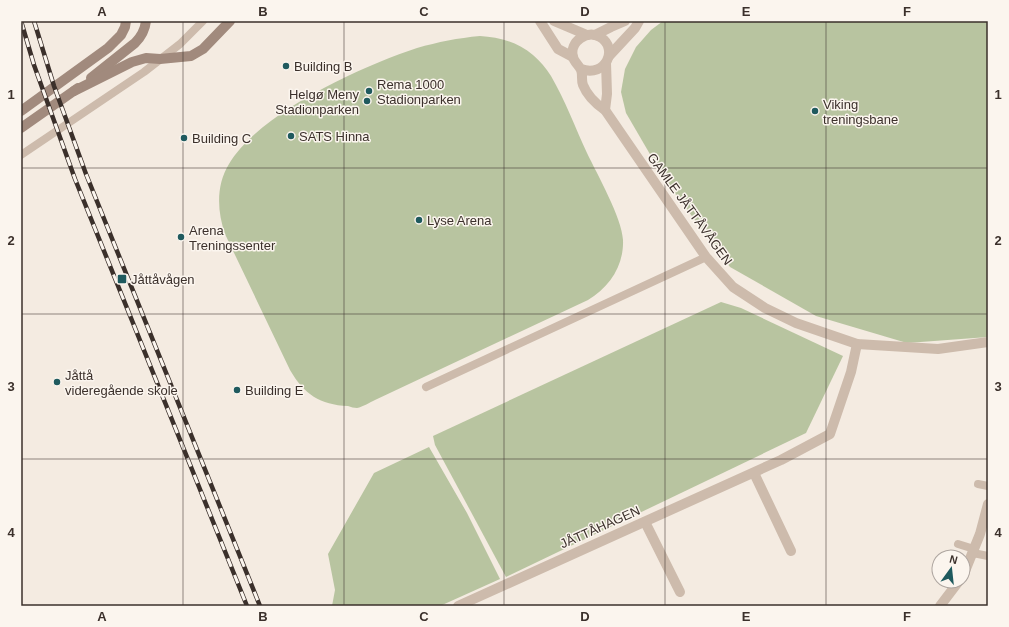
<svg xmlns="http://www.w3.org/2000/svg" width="1009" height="627" font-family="Helvetica,sans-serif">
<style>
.green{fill:#b8c4a0}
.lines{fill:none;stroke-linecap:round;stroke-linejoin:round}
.lane{stroke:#cdbbac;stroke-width:8}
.street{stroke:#cdbbac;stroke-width:10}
.secondary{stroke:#a18a7d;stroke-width:10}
.rail-casing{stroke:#3b302b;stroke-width:4.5}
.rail{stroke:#fbf5ee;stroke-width:3;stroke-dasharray:9;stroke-linecap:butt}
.grid{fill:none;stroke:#3b302b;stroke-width:1;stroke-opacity:0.55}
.poi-dot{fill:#1f5a5e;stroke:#fbf5ee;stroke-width:1.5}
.labels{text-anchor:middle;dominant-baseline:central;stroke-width:3;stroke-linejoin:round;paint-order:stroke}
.poi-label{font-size:13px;fill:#3b302b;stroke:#fbf5ee;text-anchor:start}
.street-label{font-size:13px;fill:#3b302b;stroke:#fbf5ee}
.neatline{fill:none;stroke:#3b302b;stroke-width:1.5}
.grid-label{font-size:13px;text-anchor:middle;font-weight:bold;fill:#3b302b}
</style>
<rect width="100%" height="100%" fill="#f4ebe1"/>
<!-- green -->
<g class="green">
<polygon points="663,21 988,21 988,337 907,343 816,316 730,267 665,180 626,113 621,92 625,69 636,47 651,30"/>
<path d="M480 36C499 37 518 42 533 55 540 61 546 68 551 76 565 100 575 127 587 153 597 174 622 218 623 240 624 265 610 287 588 300L375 400C370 402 363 407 357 408 354 408 351 407 348 406 320 405 304 394 290 370L225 234C217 211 216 185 229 164 259 113 362 66 417 48 438 42 458 38 480 36Z"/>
<polygon points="721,302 741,308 843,356 806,433 506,577 435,445 433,436"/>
<polygon points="429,447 467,513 500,579 440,606 332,606 335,590 328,554 374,473"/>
</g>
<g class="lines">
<!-- lane -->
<g class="lane">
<polyline points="21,155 144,72 180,44 203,21"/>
<polyline points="426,387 706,257"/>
<polyline points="978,484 988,486"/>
<polyline points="958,544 974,549"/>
<polyline points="973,553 988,556"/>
<polyline points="944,557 945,557"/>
</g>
<!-- street -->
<g class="street">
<polyline points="540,21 558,49 573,57"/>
<polyline points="554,21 587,35"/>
<polyline points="595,35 611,27 625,21"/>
<polyline points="609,56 635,28 639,21"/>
<path d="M581 69C606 78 619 48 600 37 587 29 569 42 573 57 574 62 579 65 581 70 583 74 581 80 583 85 587 95 596 104 605 110L706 257 733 287 765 308 796 323 857 344 938 349 988 342"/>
<polyline points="605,110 607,94 606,63"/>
<polyline points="754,473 791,551"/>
<polyline points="645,522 680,592"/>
<polyline points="963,576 980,534 988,504"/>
<polyline points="458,606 781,460 830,434 851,372 857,344"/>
<polyline points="940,606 959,581"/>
</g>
<!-- secondary -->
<g class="secondary">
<path d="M91 78 135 43C141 37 145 30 146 21"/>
<polyline points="74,91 132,62 146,58 160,59 191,56 203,49 230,21"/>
<polyline points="21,111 108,48 121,35 125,27 126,21"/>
<polyline points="21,128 78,88"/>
</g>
<!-- rail casing -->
<g class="rail-casing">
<g id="rail">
<polyline points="21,21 34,65 75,179 247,606"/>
<polyline points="34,21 54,86 86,174 260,606"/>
</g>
</g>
<!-- rail -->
<use href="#rail" class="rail"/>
</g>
<!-- grid -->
<path class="grid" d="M183 21V606M344 21V606M504 21V606M665 21V606M826 21V606M21 168H988M21 314H988M21 459H988"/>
<!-- markers -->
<g class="poi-dot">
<circle cx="286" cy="66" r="4"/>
<circle cx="369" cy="91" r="4"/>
<circle cx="367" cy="101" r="4"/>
<circle cx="815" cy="111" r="4"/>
<circle cx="291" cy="136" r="4"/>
<circle cx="184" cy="138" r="4"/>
<circle cx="419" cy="220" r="4"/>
<circle cx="181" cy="237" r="4"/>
<rect x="117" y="274" width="10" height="10" rx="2"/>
<circle cx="57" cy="382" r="4"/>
<circle cx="237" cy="390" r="4"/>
</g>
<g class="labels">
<!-- poi labels -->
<g class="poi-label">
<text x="294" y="66">Building B</text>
<text x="377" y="84">Rema 1000<tspan x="377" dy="15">Stadionparken</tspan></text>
<text x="359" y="94" text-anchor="end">Helgø Meny<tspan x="359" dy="15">Stadionparken</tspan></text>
<text x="823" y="104">Viking<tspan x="823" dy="15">treningsbane</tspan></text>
<text x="299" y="136">SATS Hinna</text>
<text x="192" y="138">Building C</text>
<text x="427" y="220">Lyse Arena</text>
<text x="189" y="230">Arena<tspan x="189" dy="15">Treningssenter</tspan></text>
<text x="131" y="279">Jåttåvågen</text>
<text x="65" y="375">Jåttå<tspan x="65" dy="15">videregående skole</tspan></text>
<text x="245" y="390">Building E</text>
</g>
<!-- street labels -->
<g class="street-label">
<text transform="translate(690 209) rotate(54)">GAMLE JÅTTÅVÅGEN</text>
<text transform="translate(600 527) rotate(-24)">JÅTTÅHAGEN</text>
</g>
</g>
<!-- border -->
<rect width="1009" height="627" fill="none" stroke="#fbf5ee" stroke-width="44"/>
<!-- north arrow -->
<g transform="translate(951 569) rotate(15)"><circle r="19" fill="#fbf5ee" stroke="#aea6a0"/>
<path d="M0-3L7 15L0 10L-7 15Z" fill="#1f5a5e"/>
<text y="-6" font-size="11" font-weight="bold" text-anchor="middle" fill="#3b302b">N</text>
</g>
<rect x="22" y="22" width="965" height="583" class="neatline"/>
<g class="grid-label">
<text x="102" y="16">A</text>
<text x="263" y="16">B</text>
<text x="424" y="16">C</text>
<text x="585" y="16">D</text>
<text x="746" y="16">E</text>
<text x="907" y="16">F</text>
<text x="11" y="99">1</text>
<text x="998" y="99">1</text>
<text x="11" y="245">2</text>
<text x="998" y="245">2</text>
<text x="11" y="391">3</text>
<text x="998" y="391">3</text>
<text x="11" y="537">4</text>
<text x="998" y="537">4</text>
<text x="102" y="621">A</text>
<text x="263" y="621">B</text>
<text x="424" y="621">C</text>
<text x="585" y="621">D</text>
<text x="746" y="621">E</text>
<text x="907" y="621">F</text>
</g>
</svg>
